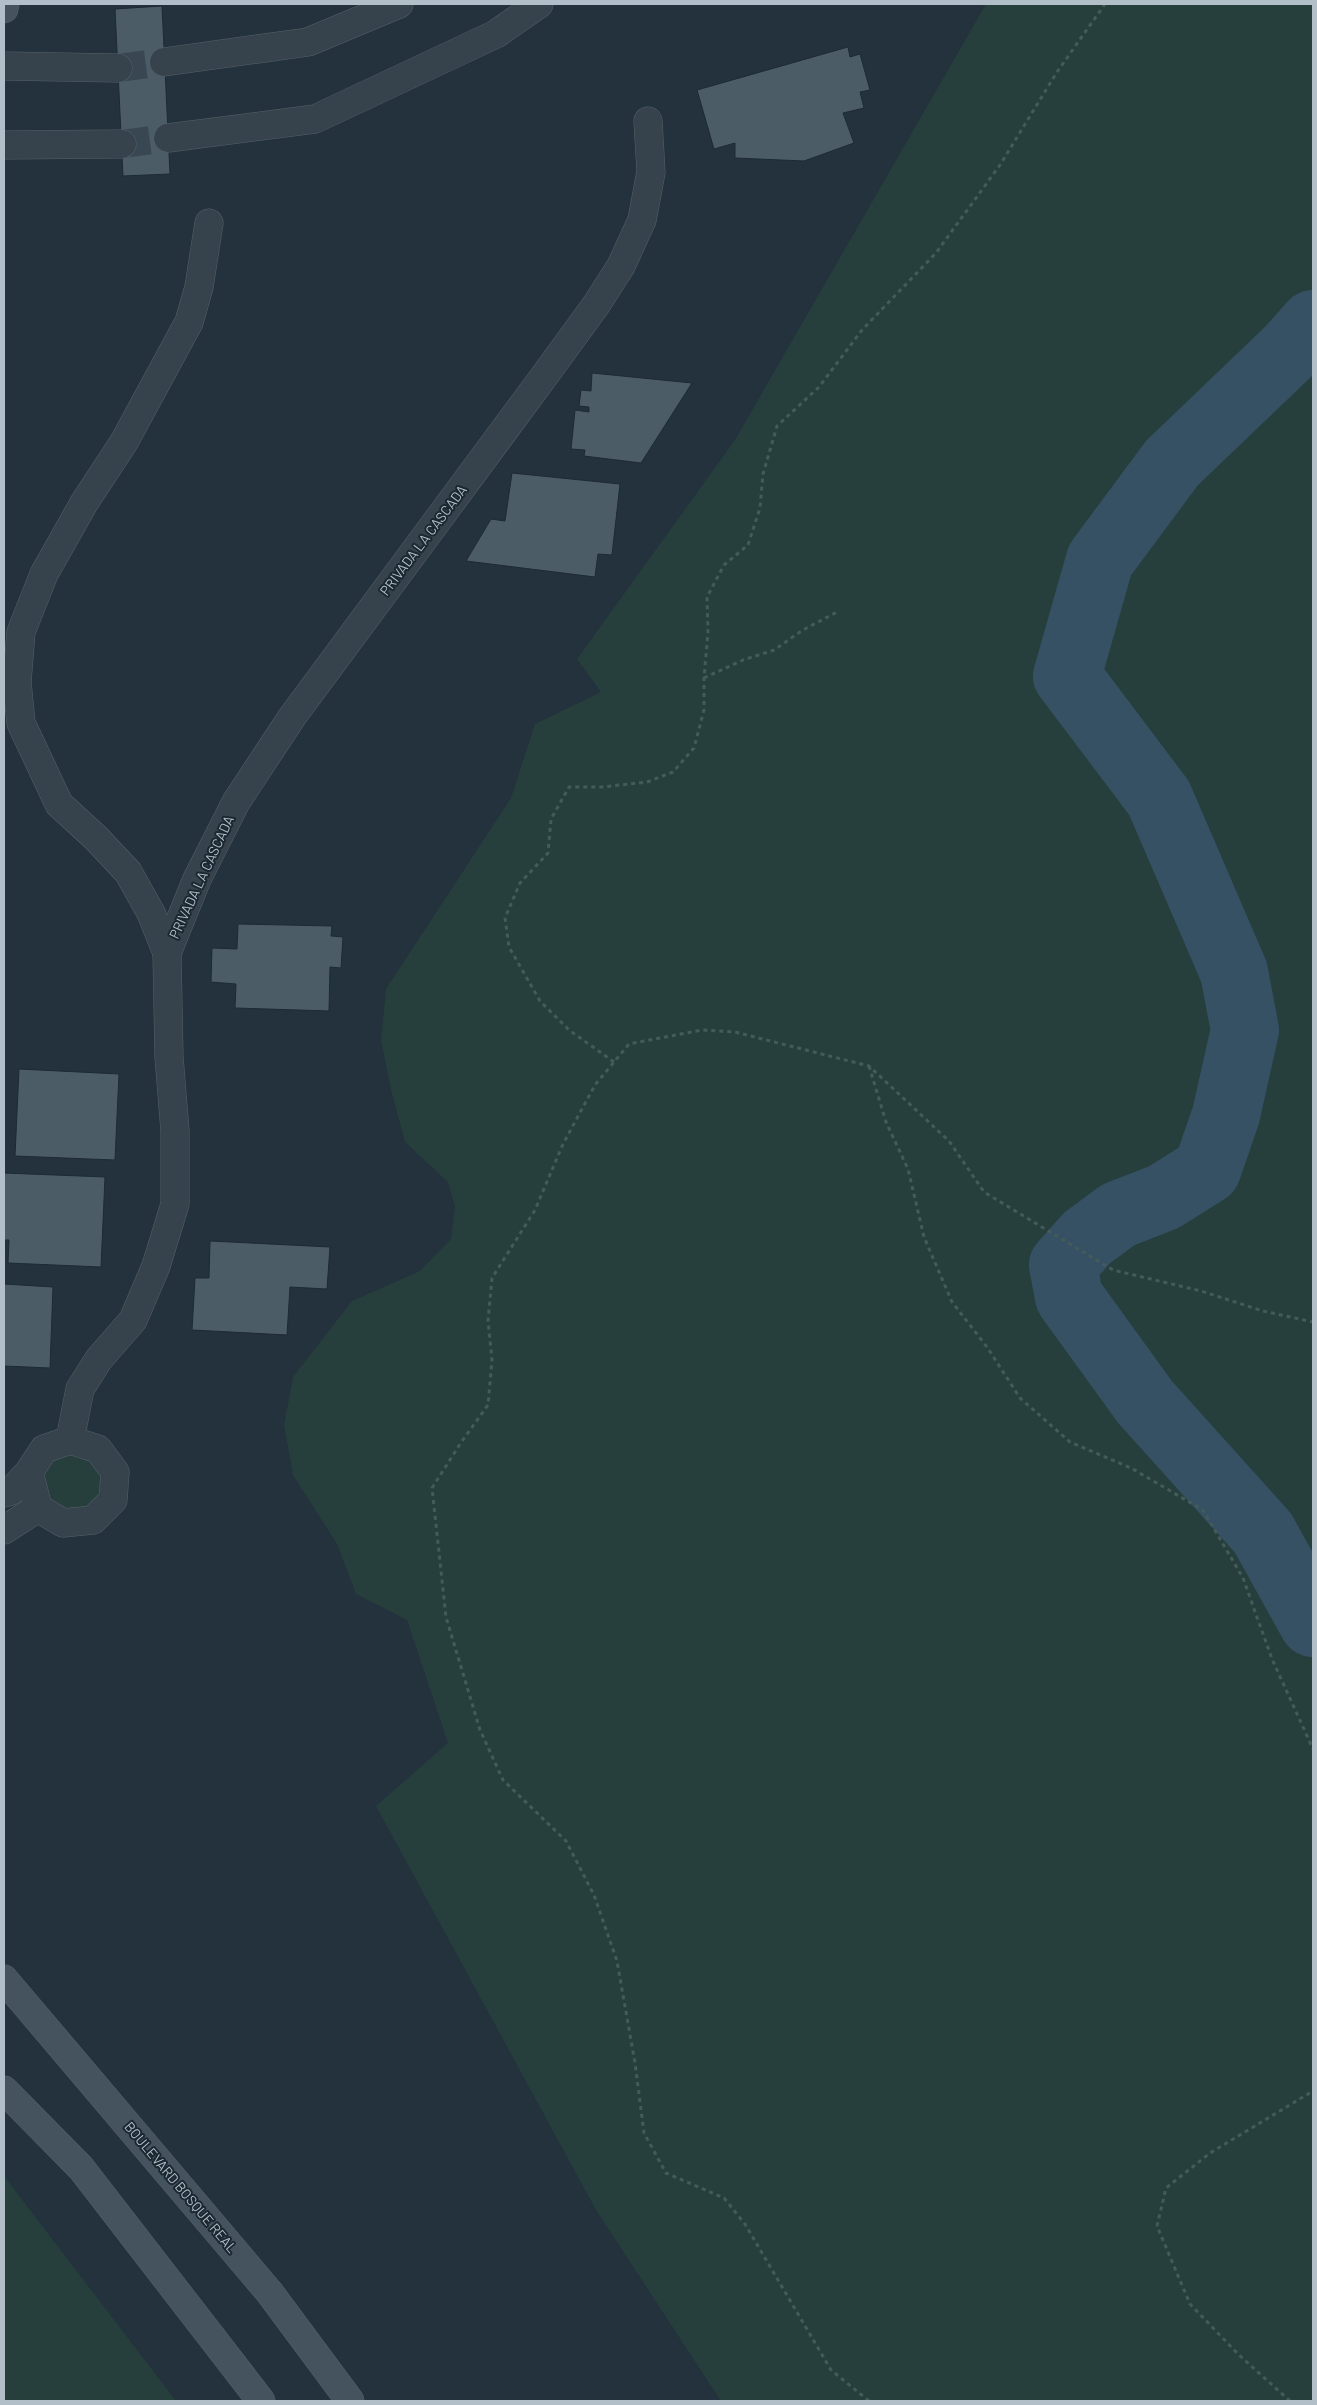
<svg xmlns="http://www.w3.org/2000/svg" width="1317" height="2405" font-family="Barlow,sans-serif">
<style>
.green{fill:#263f3d}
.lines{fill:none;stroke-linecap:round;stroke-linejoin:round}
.river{stroke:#365163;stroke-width:68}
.building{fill:#4c5c67;stroke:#1e2a33}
.minor-tunnel{stroke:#384751;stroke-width:28;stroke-dasharray:28 14;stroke-linecap:butt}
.minor-casing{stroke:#55616a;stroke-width:29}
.secondary-casing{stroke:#55616a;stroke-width:29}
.path{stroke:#455b5a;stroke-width:3;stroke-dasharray:4 4;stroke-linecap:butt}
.minor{stroke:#37434c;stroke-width:28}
.secondary{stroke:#45535f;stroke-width:28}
.labels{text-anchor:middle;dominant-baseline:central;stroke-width:4;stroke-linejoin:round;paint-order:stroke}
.street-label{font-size:14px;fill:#b2bec8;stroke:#1c2831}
</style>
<rect width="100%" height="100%" fill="#23323c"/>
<!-- green -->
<g class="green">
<polygon points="986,4 1313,4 1313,2401 721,2401 596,2210 376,1806 448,1743 407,1620 356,1594 337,1544 293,1475 284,1425 293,1377 352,1301 420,1271 451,1239 455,1207 448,1182 405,1142 392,1094 381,1040 386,989 511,798 535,724 601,692 577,659 735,440"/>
<path d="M70 1449C102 1458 107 1463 105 1496 82 1519 73 1520 46 1503L38 1474 49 1456Z"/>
<polygon points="4,2176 176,2401 4,2401"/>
</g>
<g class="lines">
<!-- river -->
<polyline class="river" points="1313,324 1291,349 1172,463 1100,560 1067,676 1159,798 1234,972 1245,1030 1226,1115 1207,1170 1164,1197 1118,1215 1087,1238 1063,1265 1069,1297 1145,1402 1263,1533 1313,1623"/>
</g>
<!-- building -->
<g class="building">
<polygon points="162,6 170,174 123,176 115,9"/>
<polygon points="848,47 850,57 860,54 870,90 860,92 864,108 843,113 854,143 804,161 735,158 735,143 714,149 697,90"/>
<polygon points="592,373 692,383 641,463 584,456 585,450 571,449 575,410 589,412 589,407 579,406 581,390 591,391"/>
<polygon points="512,473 620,484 612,555 598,554 595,577 466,561 491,519 505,521"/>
<polygon points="238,924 332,926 331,936 343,937 341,968 330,967 329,1011 235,1008 236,984 211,982 212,948 237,949"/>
<polygon points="19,1069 119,1074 115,1160 15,1156"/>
<polygon points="4,1173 105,1177 101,1267 8,1263 9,1240 4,1240"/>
<polygon points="210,1241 330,1247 327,1289 290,1287 287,1335 192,1330 195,1278 209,1278"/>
<polygon points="4,1284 53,1287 50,1368 4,1366"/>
</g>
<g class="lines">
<!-- minor-tunnel -->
<g class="minor-tunnel">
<polyline points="118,68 164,62"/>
<polyline points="122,144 168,138"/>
</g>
<!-- minor casing -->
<g class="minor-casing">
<g id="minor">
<polyline points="164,62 308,42 399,4"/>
<polyline points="4,66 118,68"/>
<polyline points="168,138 315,119 496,34 539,4"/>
<polyline points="4,145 122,144"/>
<polyline points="167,953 151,913 128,872 96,838 59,804 21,723 17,682 21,632 44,574 84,503 124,442 189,322 199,287 209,223"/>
<polyline points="70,1440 80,1389 99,1359 133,1320 156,1266 175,1204 175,1131 169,1057 167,953 197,879 236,802 292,717 545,375 596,305 621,266 642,220 651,172 648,121"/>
<polyline points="4,1493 11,1491 29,1472 44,1449 70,1440 98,1449 115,1472 113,1500 93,1520 63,1523 38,1508 29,1472"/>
<polyline points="4,1530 38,1508"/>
</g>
</g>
<!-- secondary casing -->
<g class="secondary-casing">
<g id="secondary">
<polyline points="4,9 5,4"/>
<polyline points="4,1979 270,2293 350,2401"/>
<polyline points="4,2090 81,2168 261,2401"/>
</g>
</g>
<!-- path -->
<g class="path">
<polyline points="704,678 743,660 774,650 803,630 837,612"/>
<polyline points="614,1062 569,1030 540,1001 509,947 505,918 520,883 548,853 551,819 569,787 602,787 647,782 673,772 694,748 704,710 704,678 708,632 707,597 724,565 748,545 760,508 763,474 777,426 819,387 862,330 936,253 1000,165 1057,72 1105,4"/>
<polyline points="869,1066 886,1122 908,1169 924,1237 952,1302 987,1347 1020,1398 1070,1442 1131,1468 1203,1510 1243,1578 1272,1659 1313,1749"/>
<polyline points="869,2401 831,2370 745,2224 724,2198 666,2173 644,2133 635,2063 617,1961 594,1895 566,1841 503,1780 480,1730 446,1617 432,1488 460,1444 488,1405 492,1360 488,1321 492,1278 535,1210 563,1144 595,1085 629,1044 702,1030 735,1032 869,1066 949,1141 984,1192 1113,1270 1201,1291 1263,1311 1313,1322"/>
<polyline points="1290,2401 1239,2355 1190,2304 1157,2226 1166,2188 1210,2153 1313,2091"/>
</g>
<!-- minor -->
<use href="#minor" class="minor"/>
<!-- secondary -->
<use href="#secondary" class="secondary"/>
</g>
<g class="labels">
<!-- street labels -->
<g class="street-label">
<text transform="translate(423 540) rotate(-53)">PRIVADA LA CASCADA</text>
<text transform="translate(201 877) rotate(-65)">PRIVADA LA CASCADA</text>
<text transform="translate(181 2187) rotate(50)">BOULEVARD BOSQUE REAL</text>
</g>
</g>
<!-- border -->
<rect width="1317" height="2405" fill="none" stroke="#b2bec8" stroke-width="10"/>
</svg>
